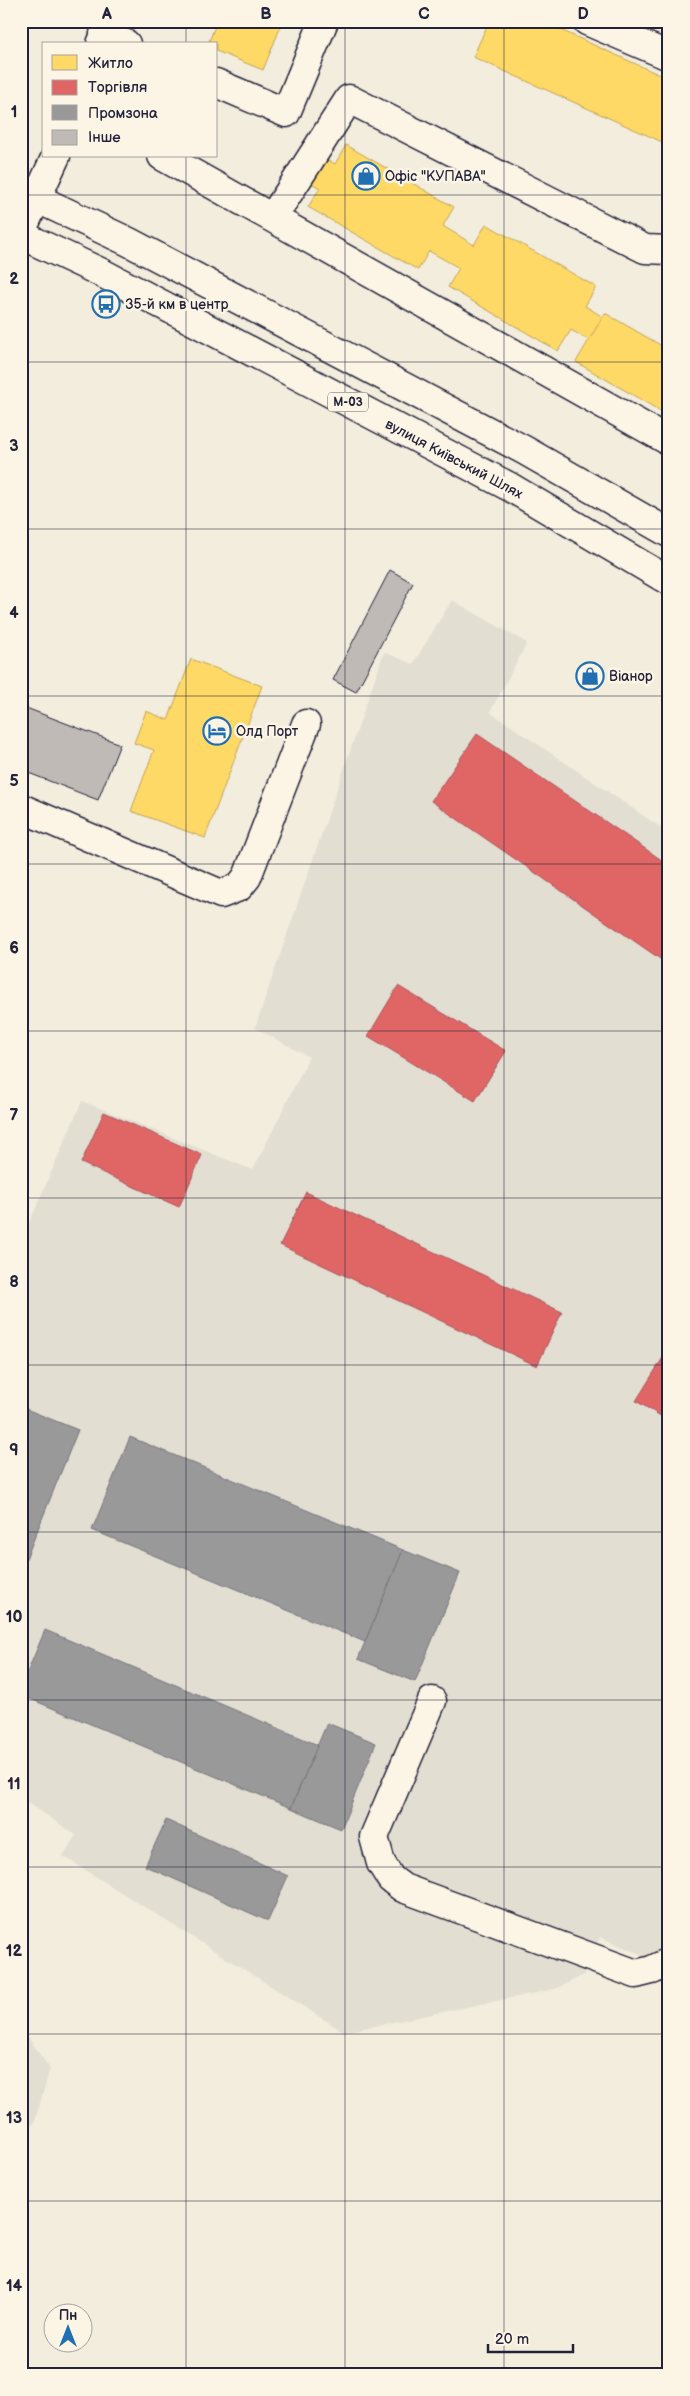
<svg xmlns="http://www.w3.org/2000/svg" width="690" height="2396" font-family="'Balsamiq Sans',sans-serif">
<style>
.built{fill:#e3ded2}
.homes{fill:#ffd966;stroke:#bda259}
.shops{fill:#e06666;stroke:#a75259}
.industry{fill:#999;stroke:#75757d}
.building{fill:#bfbab6;stroke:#22223b}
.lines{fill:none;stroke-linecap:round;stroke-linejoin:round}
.minor-casing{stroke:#22223b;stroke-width:31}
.highway-casing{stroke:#22223b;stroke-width:31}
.minor{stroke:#fcf5e5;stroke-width:28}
.highway{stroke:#fcf5e5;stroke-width:28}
.grid{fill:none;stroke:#22223b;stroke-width:1;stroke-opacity:0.55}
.labels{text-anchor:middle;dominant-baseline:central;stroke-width:5;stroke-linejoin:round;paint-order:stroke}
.shield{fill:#fcf5e5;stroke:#63616e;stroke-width:1}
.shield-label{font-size:12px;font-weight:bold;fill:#22223b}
.poi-label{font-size:14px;fill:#22223b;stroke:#fcf5e5;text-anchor:start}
.street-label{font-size:14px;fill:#22223b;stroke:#fcf5e5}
.neatline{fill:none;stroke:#22223b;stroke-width:2}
.grid-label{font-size:16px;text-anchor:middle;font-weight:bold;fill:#22223b}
</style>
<rect width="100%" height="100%" fill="#f3edde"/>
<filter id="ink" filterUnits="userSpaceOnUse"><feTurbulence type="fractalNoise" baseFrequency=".02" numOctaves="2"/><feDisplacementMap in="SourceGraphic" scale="10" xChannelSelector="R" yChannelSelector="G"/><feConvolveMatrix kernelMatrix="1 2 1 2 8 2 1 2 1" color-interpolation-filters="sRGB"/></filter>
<g filter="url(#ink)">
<g class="built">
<path d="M452,600L527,643L490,712L669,833V1971L647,1957L600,1937L584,1975L555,1989L344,2032L63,1856L76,1835L21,1798V1242L82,1101L253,1170L309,1057L255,1028L384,652L413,664Z"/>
<path d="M21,2027L50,2069L34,2124L21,2130Z"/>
</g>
<g class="homes">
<path d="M217,21H283L263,70L216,51V44H208Z"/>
<path d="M489,21H541L669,79V145L473,57Z"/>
<path d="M346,145L454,207L443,226L474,245L486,224L596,287L585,306L603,317L590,341L571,330L558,351L448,287L459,268L429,251L418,270L308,207L320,188L306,180L320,155L335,164Z"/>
<path d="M605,313L669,350V416L576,362Z"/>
<path d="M191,659L262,686L205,838L131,811L154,750L134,743L146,711L168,720Z"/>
</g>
<g class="shops">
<path d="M477,734L669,865V965L431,801Z"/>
<path d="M398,986L506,1051L475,1101L368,1036Z"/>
<path d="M104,1112L202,1155L179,1207L81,1163Z"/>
<path d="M306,1192L562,1312L537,1366L280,1245Z"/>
<path d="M669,1348V1421L636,1401Z"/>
</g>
<g class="industry">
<path d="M21,1407L78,1430L21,1571Z"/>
<path d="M130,1437L403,1550L365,1642L92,1530Z"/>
<path d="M403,1550L460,1573L415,1682L358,1659Z"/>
<path d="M45,1630L318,1745L291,1808L21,1695V1687Z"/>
<path d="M327,1723L376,1743L341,1829L291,1808Z"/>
<path d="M166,1820L288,1876L268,1921L145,1866Z"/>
</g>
<g class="building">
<path d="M390,570L413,583L356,692L333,680Z"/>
<path d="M21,706L120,744L98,800L21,770Z"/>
</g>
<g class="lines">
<g class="minor-casing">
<g id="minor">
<path d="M587,21L669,56"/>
<path d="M104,34L126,44"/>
<path d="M101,44L111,21"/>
<path d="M216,83L286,113L324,21"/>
<path d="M162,156L669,441"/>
<path d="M273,217L349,99L645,249L669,250"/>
<path d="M21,232L56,156"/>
<path d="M21,808L221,894L239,887L247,877L306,724"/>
<path d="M432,1701L374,1837L381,1863L391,1879L403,1888L636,1974L652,1970L669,1962"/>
</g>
</g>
<g class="highway-casing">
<g id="highway">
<path d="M21,191L129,242L524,450L669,533"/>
<path d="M21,235L100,272L510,487L669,581"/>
</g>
</g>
<use href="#minor" class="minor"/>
<use href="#highway" class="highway"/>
</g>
</g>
<path class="grid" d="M186,21V44M345,21V2375M504,21V2375M186,156V2375M21,195H669M21,362H669M21,529H669M21,696H669M21,864H669M21,1031H669M21,1198H669M21,1365H669M21,1532H669M21,1700H669M21,1867H669M21,2034H669M21,2201H669"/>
<defs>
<g id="shop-ring" transform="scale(1.4375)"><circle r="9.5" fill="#fcf5e5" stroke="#1f6fb2" stroke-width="1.5"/><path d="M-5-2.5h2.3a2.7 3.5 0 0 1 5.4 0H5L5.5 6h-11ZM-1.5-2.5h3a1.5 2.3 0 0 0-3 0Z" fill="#1f6fb2"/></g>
<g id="bus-ring" transform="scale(1.4375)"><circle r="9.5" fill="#fcf5e5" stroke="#1f6fb2" stroke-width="1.5"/><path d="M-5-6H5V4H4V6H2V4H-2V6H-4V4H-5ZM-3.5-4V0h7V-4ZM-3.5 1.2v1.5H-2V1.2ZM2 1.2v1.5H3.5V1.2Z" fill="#1f6fb2"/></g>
<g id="hotel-ring" transform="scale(1.4375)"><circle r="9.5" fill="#fcf5e5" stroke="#1f6fb2" stroke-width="1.5"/><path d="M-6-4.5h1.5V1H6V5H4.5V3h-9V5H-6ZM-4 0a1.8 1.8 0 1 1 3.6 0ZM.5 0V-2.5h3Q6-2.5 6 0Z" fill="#1f6fb2"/></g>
</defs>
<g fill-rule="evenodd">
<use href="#shop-ring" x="366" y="176"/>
<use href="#bus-ring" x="106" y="304"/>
<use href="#shop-ring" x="590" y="676"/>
<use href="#hotel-ring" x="217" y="731"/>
</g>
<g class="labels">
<rect class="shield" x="328" y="392.5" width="40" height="19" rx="4"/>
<g class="shield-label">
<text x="348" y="402">М-03</text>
</g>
<g class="poi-label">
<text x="385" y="176">Офіс "КУПАВА"</text>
<text x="125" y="304">35-й км в центр</text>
<text x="609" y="676">Віанор</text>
<text x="236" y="731">Олд Порт</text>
</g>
<g class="street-label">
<text transform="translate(454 459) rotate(28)">вулиця Київський Шлях</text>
</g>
</g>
<rect width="690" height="2396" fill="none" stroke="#fcf5e5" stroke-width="55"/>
<rect x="42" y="42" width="175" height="115" fill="#fcf5e5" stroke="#a5a1a1"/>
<rect x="52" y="55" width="25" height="15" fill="#ffd966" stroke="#a5a1a1"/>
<text x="88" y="68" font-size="15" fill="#22223b">Житло</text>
<rect x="52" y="80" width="25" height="15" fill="#e06666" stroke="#a5a1a1"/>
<text x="88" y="92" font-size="15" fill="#22223b">Торгівля</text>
<rect x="52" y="105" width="25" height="15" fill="#999999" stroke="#a5a1a1"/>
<text x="88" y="118" font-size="15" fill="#22223b">Промзона</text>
<rect x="52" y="130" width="25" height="15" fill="#bfbab6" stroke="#a5a1a1"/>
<text x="88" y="142" font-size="15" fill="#22223b">Інше</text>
<g transform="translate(68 2328)"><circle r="24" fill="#fcf5e5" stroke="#a5a1a1"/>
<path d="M0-4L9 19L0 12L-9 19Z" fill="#1f6fb2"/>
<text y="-8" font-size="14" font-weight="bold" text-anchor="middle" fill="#22223b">Пн</text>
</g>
<path d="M488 2344v8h85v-8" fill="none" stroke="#22223b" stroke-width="2.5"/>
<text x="495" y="2344" font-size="15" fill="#22223b" stroke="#fcf5e5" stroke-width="4" paint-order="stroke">20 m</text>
<rect x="28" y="28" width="634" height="2340" class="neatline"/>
<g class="grid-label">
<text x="107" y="19">A</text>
<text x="266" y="19">B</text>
<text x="424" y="19">C</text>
<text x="583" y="19">D</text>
<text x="14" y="117">1</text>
<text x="14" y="284">2</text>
<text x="14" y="451">3</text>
<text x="14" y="618">4</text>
<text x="14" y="786">5</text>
<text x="14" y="953">6</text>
<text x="14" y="1120">7</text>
<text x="14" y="1287">8</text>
<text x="14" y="1455">9</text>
<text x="14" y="1622">10</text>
<text x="14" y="1789">11</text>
<text x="14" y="1956">12</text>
<text x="14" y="2123">13</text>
<text x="14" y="2291">14</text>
</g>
</svg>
